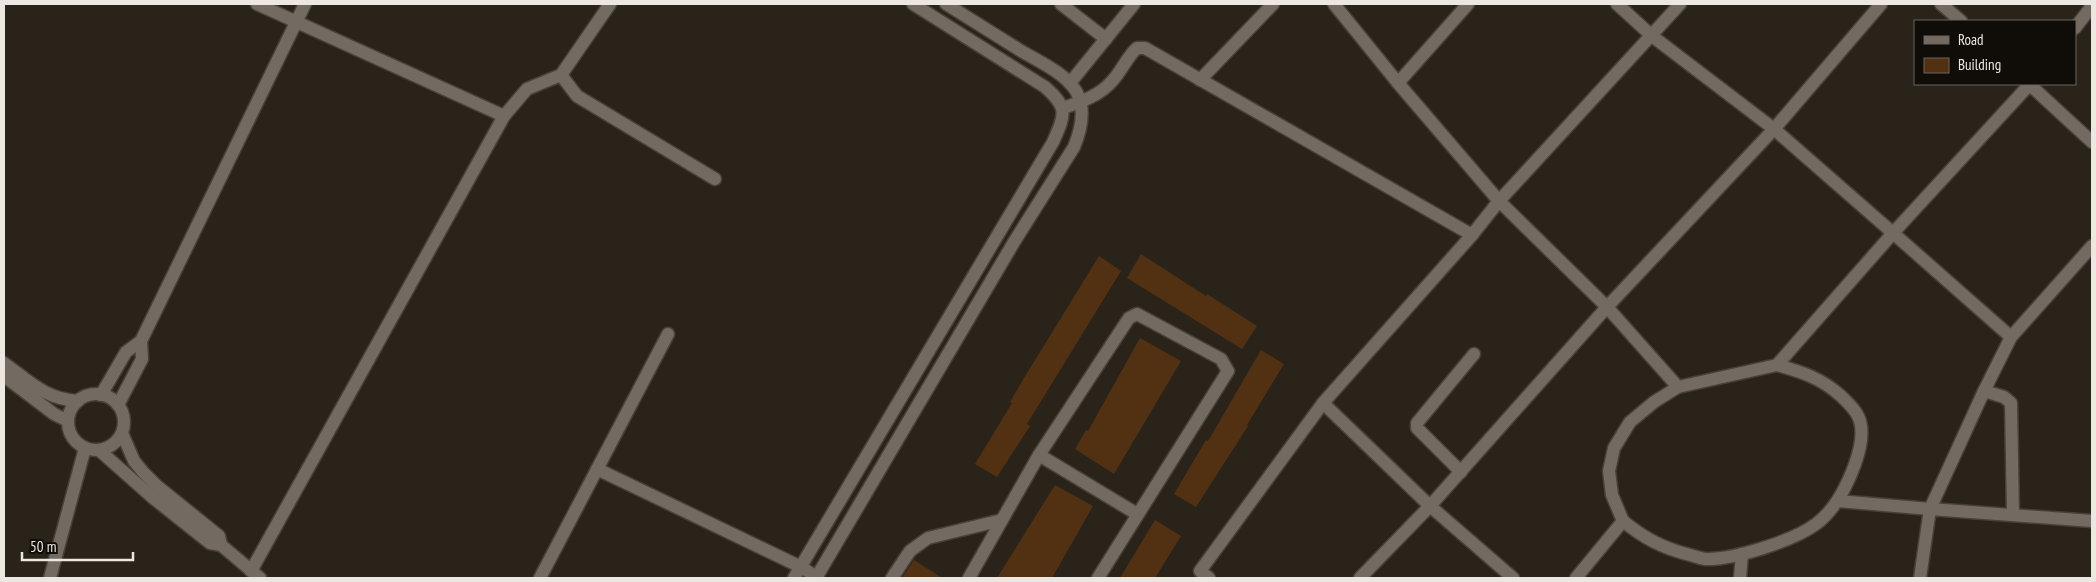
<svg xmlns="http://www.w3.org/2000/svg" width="2096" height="582" font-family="'PT Sans Narrow',sans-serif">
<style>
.building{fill:#523113}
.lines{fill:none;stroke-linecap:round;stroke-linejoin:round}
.minor-casing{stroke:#46413a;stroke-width:15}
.tertiary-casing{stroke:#46413a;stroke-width:15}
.secondary-casing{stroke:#46413a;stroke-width:15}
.minor{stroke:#736b61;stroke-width:12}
.tertiary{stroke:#736b61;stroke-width:12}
.secondary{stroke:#736b61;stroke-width:12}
</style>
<rect width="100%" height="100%" fill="#2a231a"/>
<g class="building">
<path d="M1141,254L1206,296L1207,294L1257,326L1242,349L1127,278Z"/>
<path d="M1099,256L1121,271L1027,424L1030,426L997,477L975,464L1012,403L1010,402L1024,378Z"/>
<path d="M1140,338L1181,361L1114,474L1075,449L1086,430L1088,431Z"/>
<path d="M1261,350L1284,364L1247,425L1248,426L1196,507L1174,494L1206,440L1208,441Z"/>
<path d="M1055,485L1093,506L1052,578H997Z"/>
<path d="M1155,520L1181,536L1155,578H1120Z"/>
<path d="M914,560L942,578H902Z"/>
</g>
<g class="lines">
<g class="minor-casing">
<g id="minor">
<path d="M257,4L504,116"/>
<path d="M1061,4L1106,39"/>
<path d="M1334,4L1398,83L1499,201L1607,307L1678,387"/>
<path d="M1881,4L1774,129L1893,233L2030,84"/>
<path d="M1941,4L1961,21"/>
<path d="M2075,28L2092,6"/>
<path d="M561,75L577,96L715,179"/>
<path d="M1200,80L1273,4"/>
<path d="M1070,83L1134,4"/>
<path d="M1398,83L1468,4"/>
<path d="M2029,84L2092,142"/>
<path d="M1063,108C1081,102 1101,95 1113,80C1121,71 1126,60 1134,51L1137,48H1145L1472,235"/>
<path d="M2011,337L2092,246"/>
<path d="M1984,391L2004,397L2011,403L2013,515"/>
<path d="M1323,403L1430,506L1360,578"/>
<path d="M1039,455L1137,514"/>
<path d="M597,469L801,567L817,577"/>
<path d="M1461,472L1417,428V423L1474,354"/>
<path d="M1623,521C1645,539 1663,548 1690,555C1694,556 1700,558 1705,559C1733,560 1793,541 1816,524C1835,510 1847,486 1855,464C1860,450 1865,430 1858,416C1854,408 1847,402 1841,396C1821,378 1802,372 1777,365"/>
<path d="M251,571L504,116L527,89L561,75L610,4"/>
<path d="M540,578L668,334"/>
<path d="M892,578L910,551L928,538L1002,520"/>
<path d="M969,578L1039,455L1129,318L1137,314L1221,359L1228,371L1098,578"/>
<path d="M1209,578L1200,571L1323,403L1472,235L1499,201L1680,4"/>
<path d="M1513,578L1430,506L1607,307L1774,129L1652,36L1617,4"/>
<path d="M1576,578L1623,521L1612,495L1609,471L1614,448L1630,422L1654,402L1678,387L1777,365L1893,233L2011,337L1984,391L1930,509L1838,501"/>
<path d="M1740,578L1742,554"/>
<path d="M1920,578L1930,509L2092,521"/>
</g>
</g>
<g class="tertiary-casing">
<g id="tertiary">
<path d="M794,578L1053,142C1065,115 1069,108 1045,87L913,4"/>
<path d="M816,578L1014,242L1074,147C1081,130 1086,108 1076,91C1063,71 1037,61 1018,49C994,34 970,19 946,4"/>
</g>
</g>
<g class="secondary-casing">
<g id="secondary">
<path d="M4,363C29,381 45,399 78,401"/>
<path d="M4,376L54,414L68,421"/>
<circle cx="96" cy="422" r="28"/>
<path d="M101,395L126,352L141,341"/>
<path d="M118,405L142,359L141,341L305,4"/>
<path d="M122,433L134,461L143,472L157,486L219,536L221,545"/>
<path d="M99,450L152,497L210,543L221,545L260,578"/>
<path d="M50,578L85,448"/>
</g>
</g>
<use href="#minor" class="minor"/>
<use href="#tertiary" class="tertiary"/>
<use href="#secondary" class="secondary"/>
</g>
<rect width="2096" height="582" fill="none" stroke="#ece7e1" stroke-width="10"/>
<rect x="1914" y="20" width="162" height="65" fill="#100d09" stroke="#68645f"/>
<rect x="1924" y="36" width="25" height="8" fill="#736b61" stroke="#68645f"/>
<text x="1958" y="45" font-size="15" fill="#ece7e1">Road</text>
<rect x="1924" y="58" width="25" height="15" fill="#523113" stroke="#68645f"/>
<text x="1958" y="70" font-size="15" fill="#ece7e1">Building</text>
<path d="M22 552v8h111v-8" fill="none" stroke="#ece7e1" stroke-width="2.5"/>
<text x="30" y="552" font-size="15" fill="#ece7e1" stroke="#100d09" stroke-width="4" paint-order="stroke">50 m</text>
</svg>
